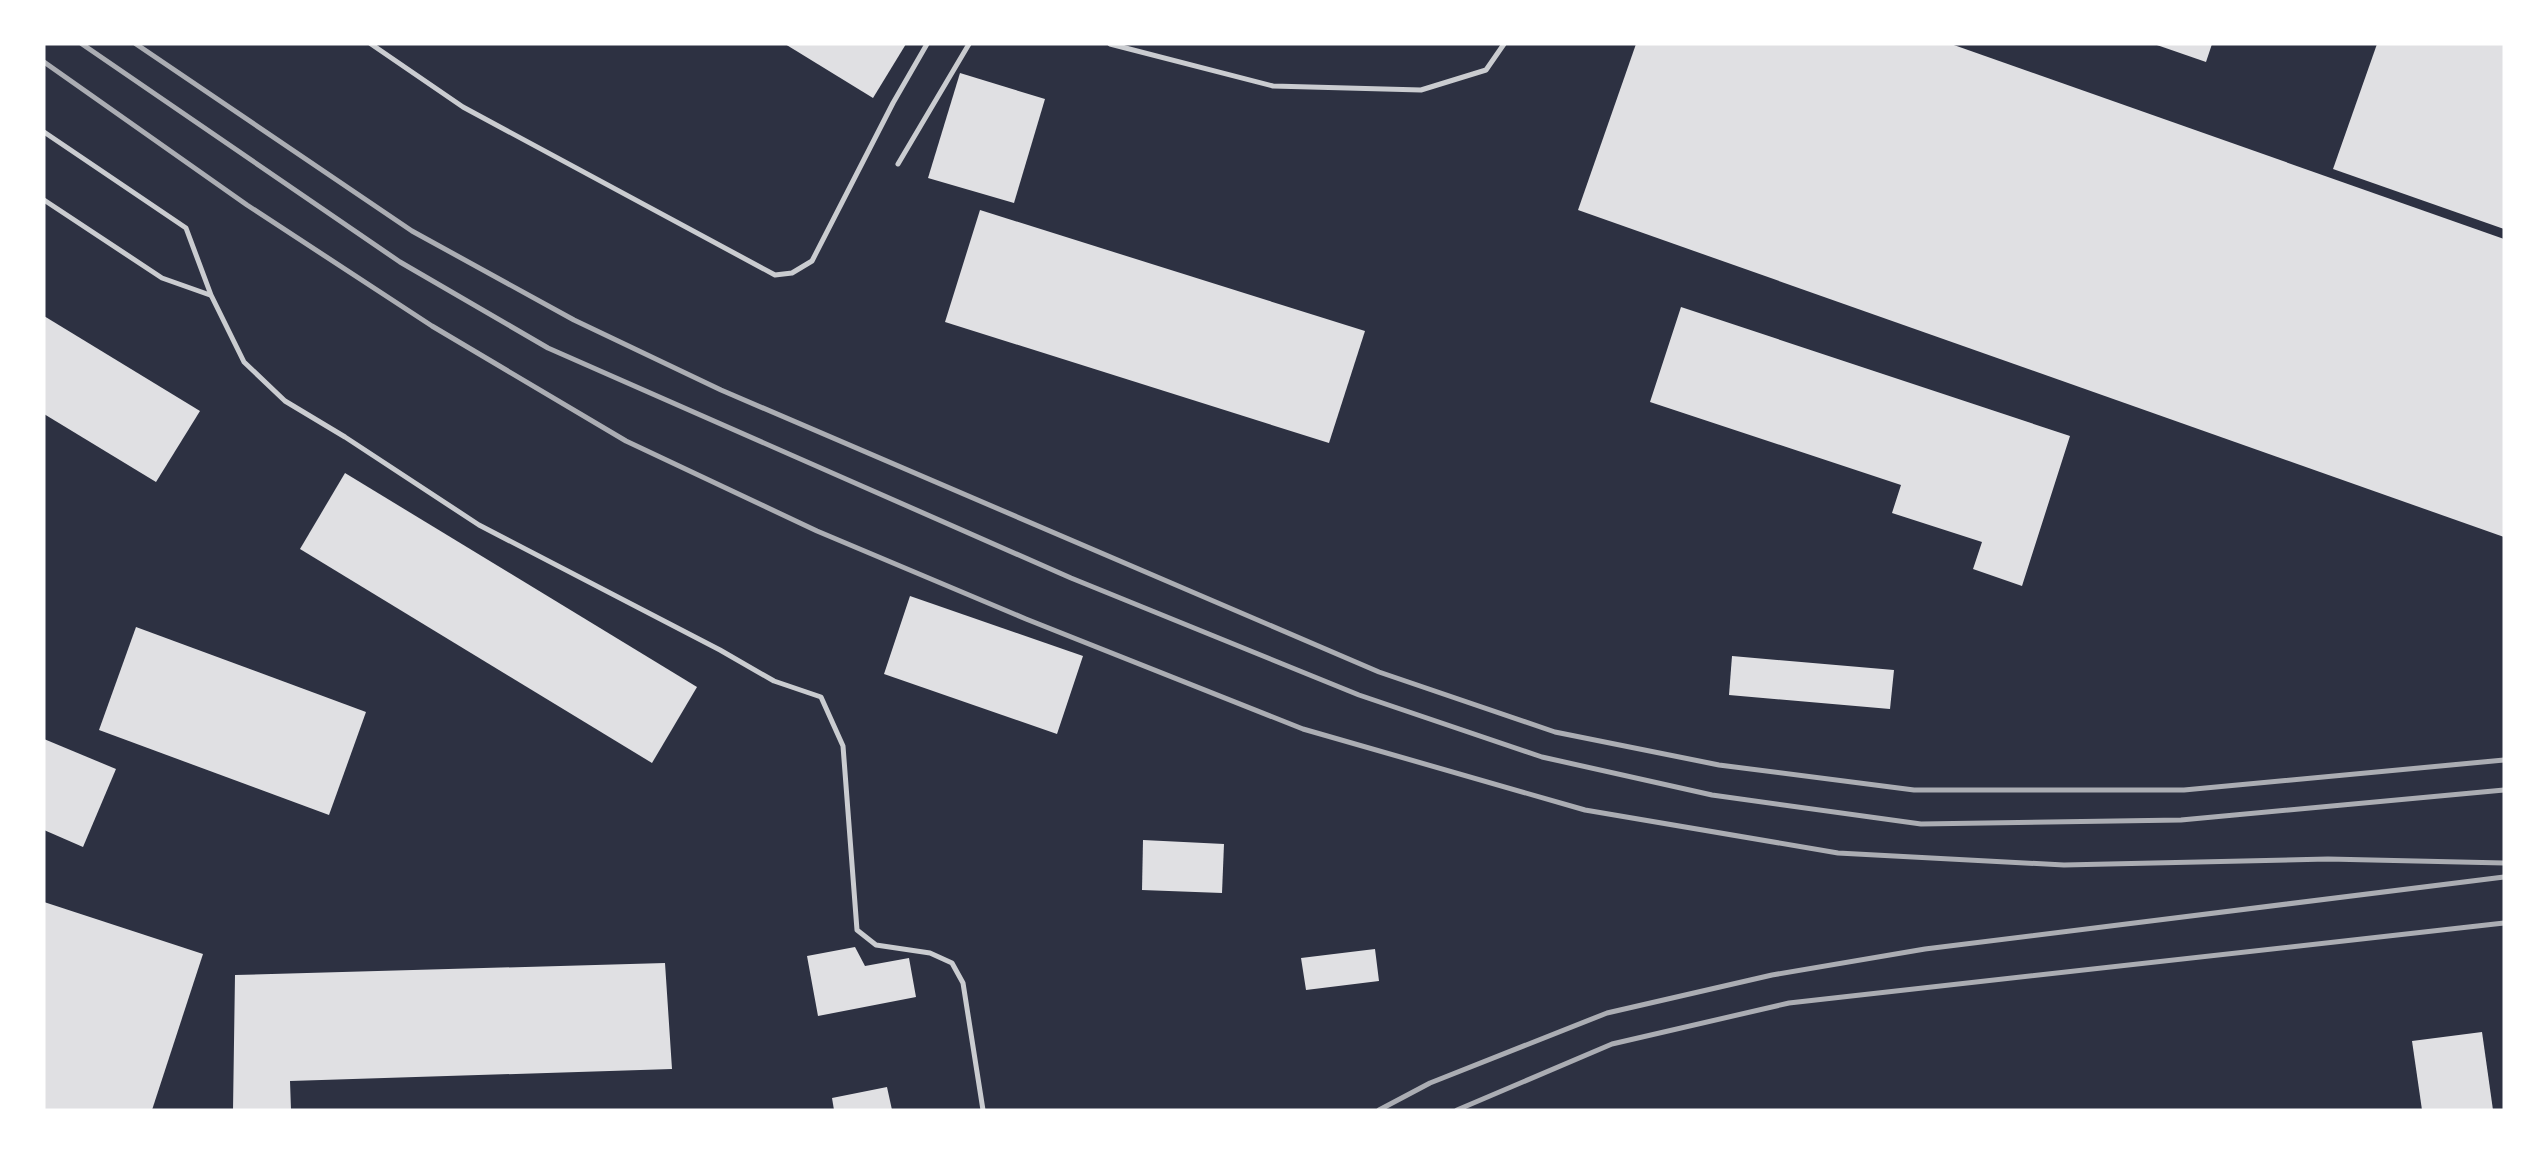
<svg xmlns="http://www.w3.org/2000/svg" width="2548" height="1154" font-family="'DM Sans',sans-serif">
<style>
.building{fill:#e0e0e3}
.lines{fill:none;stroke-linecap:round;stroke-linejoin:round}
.service{stroke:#caccd0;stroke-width:5}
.rail{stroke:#abadb3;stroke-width:5}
</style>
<rect width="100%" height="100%" fill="#2d3142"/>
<g class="building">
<path d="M785,44H906L873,98Z"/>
<path d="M1636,44H1951L2504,239V537L1578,210Z"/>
<path d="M2154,44H2212L2206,62Z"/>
<path d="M2377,44H2504V229L2333,169Z"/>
<path d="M960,73L1045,99L1014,203L928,178Z"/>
<path d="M980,210L1365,331L1329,443L945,322Z"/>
<path d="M1681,307L2070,436L2022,586L1973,569L1982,542L1892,513L1901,485L1650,402Z"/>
<path d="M44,316L200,411L156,482L44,414Z"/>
<path d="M345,473L697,687L652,763L300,549Z"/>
<path d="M910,596L1083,656L1057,734L884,674Z"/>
<path d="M136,627L366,712L329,815L99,730Z"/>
<path d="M1732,656L1894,670L1890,709L1729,695Z"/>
<path d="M44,739L116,769L83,847L44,830Z"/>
<path d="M1143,840L1224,844L1222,893L1142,890Z"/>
<path d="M44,902L203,954L152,1110H44Z"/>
<path d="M855,947L865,966L909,958L916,997L818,1016L807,956Z"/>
<path d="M1375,949L1379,981L1306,990L1301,958Z"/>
<path d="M665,963L672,1069L290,1081L291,1110H233L235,975Z"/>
<path d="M2482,1032L2493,1110H2422L2412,1041Z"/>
<path d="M887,1087L892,1110H834L832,1098Z"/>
</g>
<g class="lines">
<g class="service">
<path d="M371,44L463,107L775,275L792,273L812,261L893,103L927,44"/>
<path d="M1110,44L1273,86L1421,90L1486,70L1504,44"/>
<path d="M44,132L186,228L211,295L244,362L285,401L345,437L479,525L720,650L774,681L821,697L843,746L857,930L876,945L930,953L952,963L963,983L983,1110"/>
<path d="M898,164L969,44"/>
<path d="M44,200L162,278L210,295"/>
</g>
<g class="rail">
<path d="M82,44L400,262L548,348L1071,578L1359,695L1542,757L1712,795L1921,824L2181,820L2504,790"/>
<path d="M136,44L412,231L574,320L721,390L1379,672L1555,732L1719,765L1914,790H2184L2504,760"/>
<path d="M44,62L247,205L432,326L626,441L817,531L1026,619L1303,729L1585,810L1838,853L2064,865L2328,859L2504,863"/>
<path d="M1379,1110L1430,1083L1607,1013L1772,975L1925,949L2504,877"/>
<path d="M1457,1110L1612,1044L1789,1003L2504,923"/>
</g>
</g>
<rect width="2548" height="1154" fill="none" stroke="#ffffff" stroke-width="91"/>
</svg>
